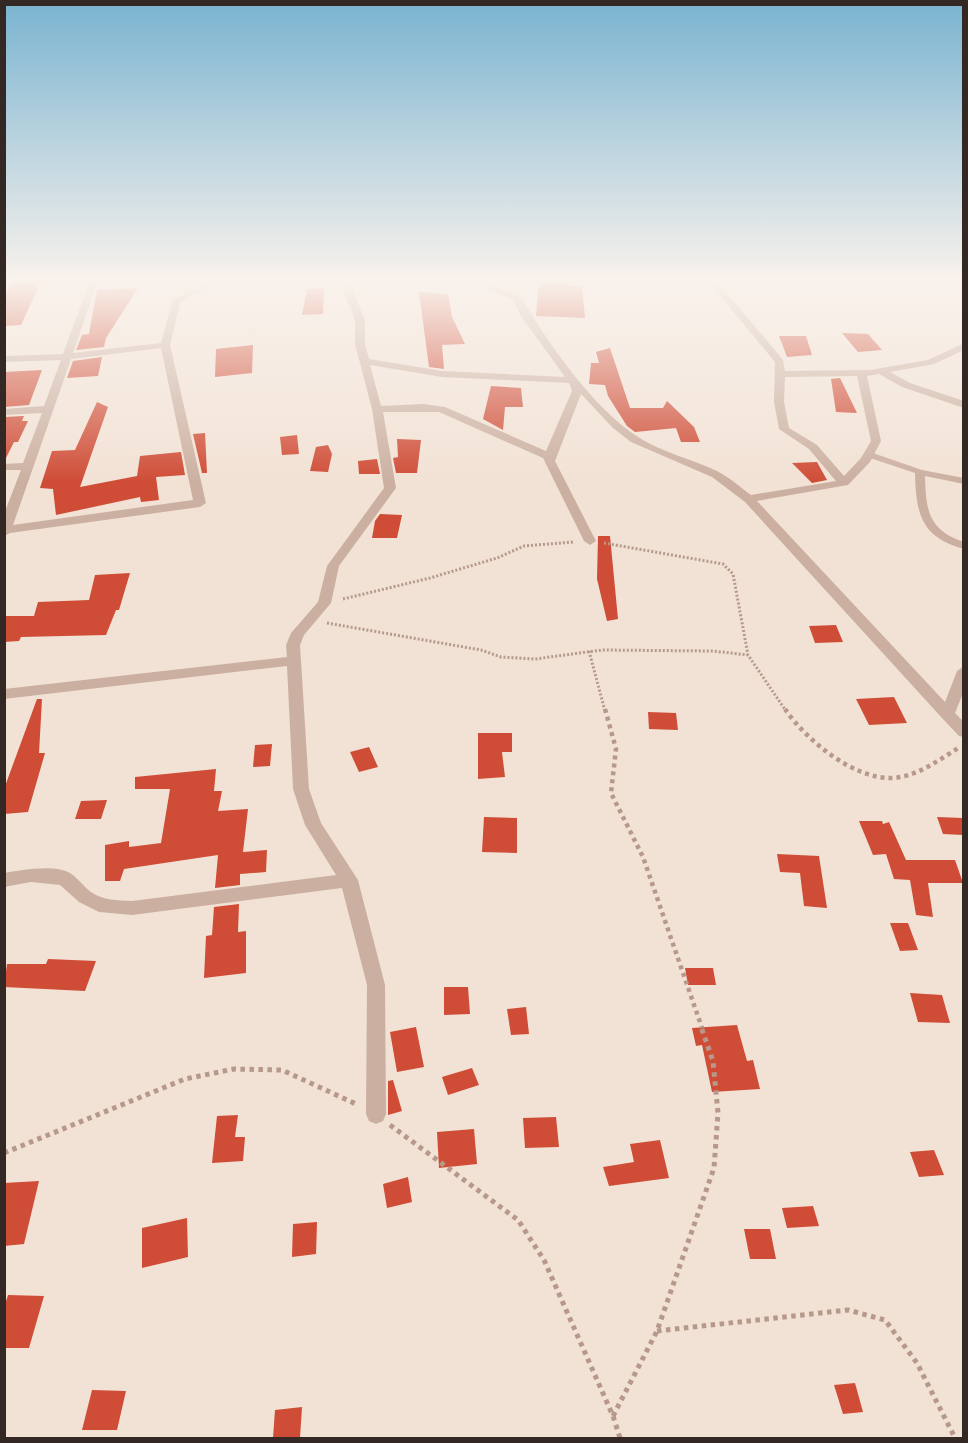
<svg xmlns="http://www.w3.org/2000/svg" width="968" height="1443" font-family="'Roboto Condensed',sans-serif">
<style>
.building{fill:#cf4c36}
.lines{fill:none;stroke-linecap:round;stroke-linejoin:round}
.path-far2{stroke:#b6998b;stroke-width:3;stroke-dasharray:2 2;stroke-linecap:butt}
.path-far1{stroke:#b6998b;stroke-width:4.5;stroke-dasharray:4 4;stroke-linecap:butt}
.path{stroke:#b6998b;stroke-width:5;stroke-dasharray:4.5 4.5;stroke-linecap:butt}
.service{fill:#cbb0a1;fill-rule:evenodd}
.minor{fill:#cbb0a1;fill-rule:evenodd}
</style>
<rect width="100%" height="100%" fill="#f2e2d5"/>
<g class="building">
<path d="M12,281H41L21,325L4,326V295Z"/>
<path d="M552,281H569V286H582L585,318L536,316L539,282Z"/>
<path d="M138,288L106,338L104,347L76,350L82,335L89,334L97,290Z"/>
<path d="M324,288L323,314L302,315L307,289Z"/>
<path d="M419,292L448,294L452,317L465,344L442,345L444,369L429,367Z"/>
<path d="M842,333L868,334L882,350L858,352Z"/>
<path d="M779,336H806L812,355L787,357Z"/>
<path d="M253,345L252,373L215,377L216,349Z"/>
<path d="M610,348L630,408H663L667,401L694,427L700,442H681L676,428L635,432L627,426L608,396L605,385L589,384L591,363H599L596,352Z"/>
<path d="M102,357L98,376L67,378L73,361Z"/>
<path d="M42,370L29,405L4,407V372Z"/>
<path d="M840,378L857,413L836,412L831,379Z"/>
<path d="M491,386L521,388L523,407H505L503,430L483,419Z"/>
<path d="M97,402L108,407L80,487L137,476L140,456L181,452L185,475L156,477L159,500L141,502L140,497L56,515L53,489L40,488L52,451L75,450Z"/>
<path d="M24,416L22,421H28L18,442H14L4,462V417Z"/>
<path d="M205,433L207,473H202L193,434Z"/>
<path d="M297,435L299,454L282,455L280,437Z"/>
<path d="M397,439L421,440L417,473H396L393,458L398,457Z"/>
<path d="M328,445L332,454L328,472L310,471L316,447Z"/>
<path d="M377,459L380,474H359L358,461Z"/>
<path d="M817,462L827,480L812,483L792,463Z"/>
<path d="M380,514L402,515L397,538H372L375,521Z"/>
<path d="M598,536H610L618,619L607,621L597,579Z"/>
<path d="M130,573L119,610H116L106,635L21,637L19,641L4,642V616H34L38,602L89,600L95,575Z"/>
<path d="M836,625L843,642L815,643L809,626Z"/>
<path d="M894,697L907,723L869,725L856,699Z"/>
<path d="M37,699H42L39,753H45L28,812L4,814V789Z"/>
<path d="M648,712L676,713L678,730L649,729Z"/>
<path d="M478,733H512V752H502L505,777L478,779Z"/>
<path d="M272,744L270,766L253,767L255,745Z"/>
<path d="M369,747L378,767L359,772L350,752Z"/>
<path d="M216,769L214,791H222L218,811L248,809L243,852L267,850L266,872L240,874V885L215,888L218,855L124,869L120,881H105V845L129,841V847L161,843L170,789H135V777Z"/>
<path d="M107,800L101,819H75L81,801Z"/>
<path d="M484,817L517,818V853L482,852Z"/>
<path d="M937,817L963,818V835L943,834Z"/>
<path d="M859,821H882L883,824L889,822L906,860H955L963,883H928L933,917L916,915L910,880L894,879L886,854L873,855Z"/>
<path d="M777,854L819,856L827,908L804,906L800,873L780,872Z"/>
<path d="M239,904L238,932L246,931V973L204,978L206,936L212,935L214,907Z"/>
<path d="M890,923H908L918,950L900,951Z"/>
<path d="M48,959L96,961L85,991L4,987L7,964H46Z"/>
<path d="M685,968H713L716,985H688Z"/>
<path d="M444,987H468L470,1014L444,1015Z"/>
<path d="M910,993L942,995L950,1023L918,1022Z"/>
<path d="M526,1007L529,1034L511,1035L507,1009Z"/>
<path d="M737,1025L747,1061L753,1060L760,1089L712,1092L702,1045L696,1046L692,1028Z"/>
<path d="M416,1027L424,1067L397,1072L390,1032Z"/>
<path d="M472,1068L479,1085L448,1095L442,1077Z"/>
<path d="M393,1080L402,1111L388,1115V1081Z"/>
<path d="M238,1115L235,1137H245L243,1161L212,1163L217,1116Z"/>
<path d="M556,1117L559,1147L525,1148L523,1118Z"/>
<path d="M474,1129L477,1164L439,1168L437,1132Z"/>
<path d="M660,1140L669,1178L609,1186L603,1167L634,1162L630,1144Z"/>
<path d="M934,1150L944,1175L919,1177L910,1152Z"/>
<path d="M408,1177L412,1202L387,1208L383,1184Z"/>
<path d="M39,1181L24,1244L4,1246V1183Z"/>
<path d="M813,1206L819,1226L787,1228L782,1208Z"/>
<path d="M187,1218L188,1257L142,1268V1228Z"/>
<path d="M317,1222L316,1254L292,1257L293,1224Z"/>
<path d="M744,1229H770L776,1259H750Z"/>
<path d="M8,1295L44,1296L29,1348H4V1308Z"/>
<path d="M855,1383L863,1412L843,1414L834,1385Z"/>
<path d="M92,1390L126,1391L117,1430H82Z"/>
<path d="M302,1407L300,1438H273L275,1410Z"/>
</g>
<g class="lines">
<g class="path-far2">
<path d="M604,543L723,564L733,574L748,655L786,711"/>
<path d="M343,599L430,578L497,558L524,546L573,542"/>
<path d="M327,623L481,650L501,657L535,659L602,650L713,651L748,655"/>
<path d="M589,651L605,711"/>
</g>
<g class="path-far1">
<path d="M605,709L616,749L611,793L643,857L702,1028"/>
<path d="M785,709C806,740 853,779 892,778C917,777 940,759 960,747"/>
</g>
<g class="path">
<path d="M390,1125L518,1220L544,1260L613,1416L620,1438"/>
<path d="M4,1153L185,1079L234,1069L282,1070L356,1104"/>
<path d="M657,1331L848,1310L885,1320L917,1363L955,1438"/>
<path d="M613,1416L657,1331L714,1168L718,1113L713,1061L701,1027"/>
</g>
<path class="service" d="M870,452L922,470L964,478V484L925,476C926,510 928,530 964,542V549C921,537 916,514 915,473L867,457L866,455Z"/>
<g class="minor">
<path d="M4,281H10L4,287Z"/>
<path d="M90,281H98L73,353L161,343L173,300C191,289 207,281 228,281L196,293L180,303L170,345L206,503L200,507L10,533L4,536V514L21,470H4V464L23,463L42,413L4,415V409L44,406L61,360L4,362V356L63,354ZM161,348L193,500L13,525L71,359Z"/>
<path d="M253,281H360L350,284L365,320V344L369,359L442,371L565,377L521,316L514,301L471,281H483L521,297C547,342 594,409 638,437C661,452 692,459 717,471C729,477 740,487 751,495L836,481L809,449L779,429L774,402L775,362L708,281H717L783,360L785,371L870,370L928,360L964,343V350L934,364L890,372L910,383L964,401V408L902,387L879,374L867,376L881,441L870,462L848,485L757,501L945,702L957,671L964,666V691L955,713L964,722V737L959,736L942,718L745,502L712,477L631,442L613,428L581,394L555,461L596,541L590,545L584,541L543,458L439,412H383L396,488L339,566L331,603L304,635L300,645L309,789L321,823L358,880L385,985L386,1114L383,1121L376,1124L369,1121L366,1114L367,985L342,888L132,915L99,912L79,902L60,885L31,882L4,887V873C21,870 54,864 70,873C78,878 84,887 91,892C104,901 117,900 132,901L336,875L305,825L293,789L287,666L4,699V689L287,657L286,645L291,633L318,602L327,566L384,488L372,409L355,344V320L341,284L306,287ZM370,365L442,377L569,383L572,391L546,451L445,407L423,404L381,406ZM857,376L871,441L861,458L844,476L817,445L789,428L784,402L785,377Z"/>
</g>
</g>
<linearGradient id="sky" x2="0" y2="1"><stop stop-color="#79b3d0"/><stop offset="0.58" stop-color="#f9f2ec"/><stop offset="1" stop-color="#f9f2ec" stop-opacity="0"/></linearGradient>
<rect width="968" height="483" fill="url(#sky)"/>
<rect width="968" height="1443" fill="none" stroke="#342824" stroke-width="12"/>
</svg>
